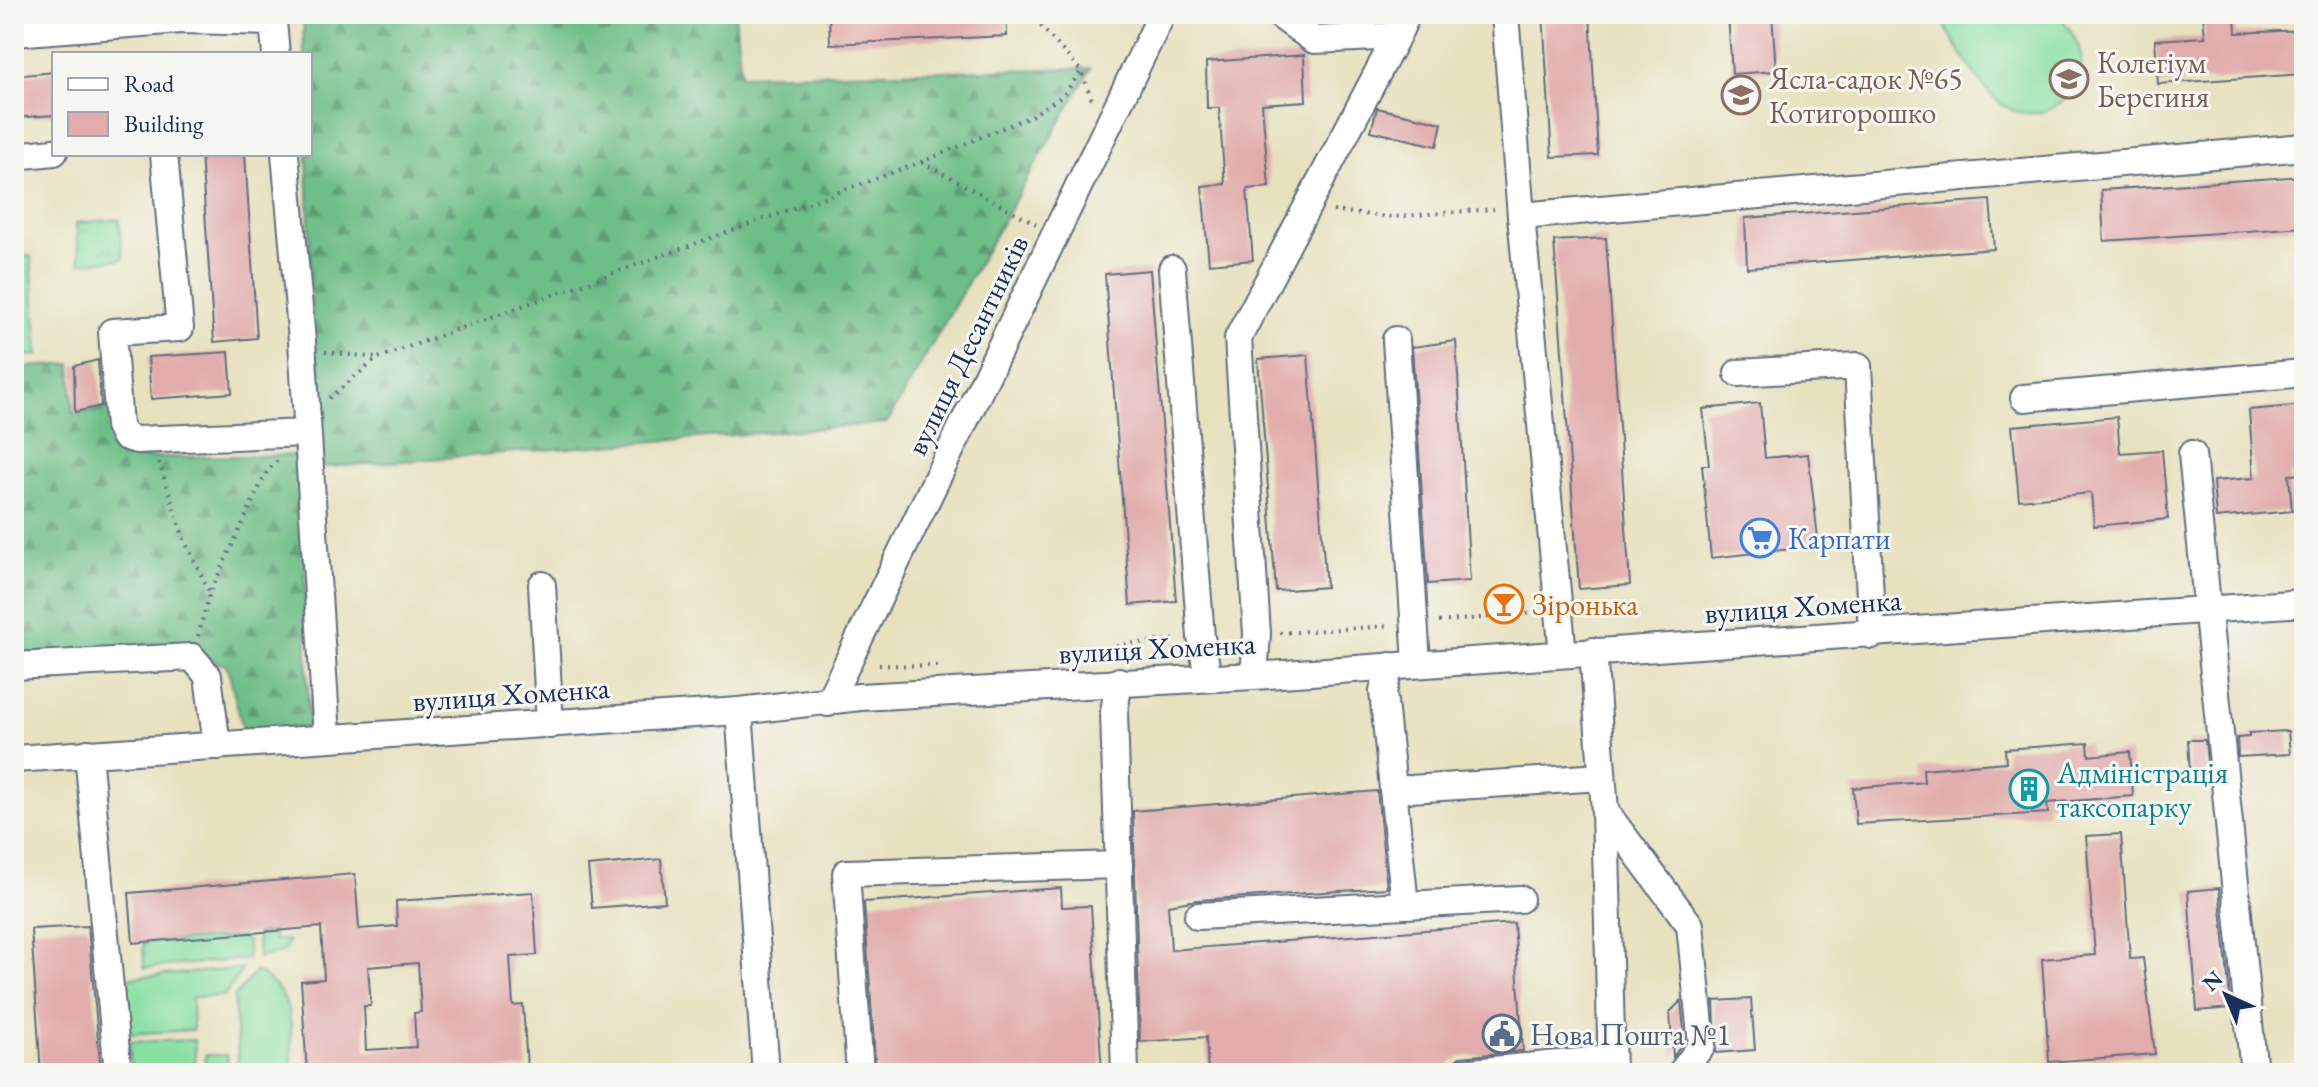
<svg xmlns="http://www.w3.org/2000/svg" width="2318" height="1087" font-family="'EB Garamond',serif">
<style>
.grass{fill:#89dfa1;stroke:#528780;stroke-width:2}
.forest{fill:url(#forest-firs);stroke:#447672;stroke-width:2}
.park{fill:url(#park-tufts);stroke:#528780;stroke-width:2}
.building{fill:#e1acab;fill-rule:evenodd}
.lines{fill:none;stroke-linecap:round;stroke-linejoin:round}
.minor-casing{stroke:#626d80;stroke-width:30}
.path{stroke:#626d80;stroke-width:4;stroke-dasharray:2 6;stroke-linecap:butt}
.minor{stroke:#fff;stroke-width:26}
.labels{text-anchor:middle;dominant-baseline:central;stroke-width:6;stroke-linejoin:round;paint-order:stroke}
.education-label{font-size:30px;fill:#785e54;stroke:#f6f6f2;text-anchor:start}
.street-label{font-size:30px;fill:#1b2f5e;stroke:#f6f6f2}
.shop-label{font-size:30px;fill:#366cbe;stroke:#f6f6f2;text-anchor:start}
.food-label{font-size:30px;fill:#c56008;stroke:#f6f6f2;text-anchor:start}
.culture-label{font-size:30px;fill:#0d838f;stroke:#f6f6f2;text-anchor:start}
.service-label{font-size:30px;fill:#4e5e75;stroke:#f6f6f2;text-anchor:start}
</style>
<defs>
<pattern id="forest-firs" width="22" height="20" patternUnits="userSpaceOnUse" patternTransform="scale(2)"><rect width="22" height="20" fill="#6ebe87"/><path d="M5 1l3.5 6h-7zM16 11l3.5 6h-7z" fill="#5a9b72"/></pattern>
<pattern id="park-tufts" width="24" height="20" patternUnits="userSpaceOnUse" patternTransform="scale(2)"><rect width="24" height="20" fill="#89dfa1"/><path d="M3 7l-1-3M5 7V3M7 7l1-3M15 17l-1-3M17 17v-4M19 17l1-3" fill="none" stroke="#76c08d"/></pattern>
</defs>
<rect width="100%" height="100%" fill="#f6f6f2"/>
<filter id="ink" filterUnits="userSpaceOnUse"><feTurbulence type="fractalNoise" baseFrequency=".0125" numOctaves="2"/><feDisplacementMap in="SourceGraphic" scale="16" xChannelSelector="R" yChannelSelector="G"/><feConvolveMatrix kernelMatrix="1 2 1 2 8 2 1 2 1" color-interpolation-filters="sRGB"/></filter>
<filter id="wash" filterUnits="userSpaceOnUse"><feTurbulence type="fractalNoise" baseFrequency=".006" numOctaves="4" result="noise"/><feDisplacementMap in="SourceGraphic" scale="32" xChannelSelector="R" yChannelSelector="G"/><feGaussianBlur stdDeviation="1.8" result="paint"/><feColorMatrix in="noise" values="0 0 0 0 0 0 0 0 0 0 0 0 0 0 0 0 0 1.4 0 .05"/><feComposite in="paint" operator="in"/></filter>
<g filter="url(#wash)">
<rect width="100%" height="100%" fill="#e7e1be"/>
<g class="grass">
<path d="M1937,14H2059C2068,27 2079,41 2081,57C2086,97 2041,127 2006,107C1981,93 1954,39 1937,14Z"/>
<path d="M31,256L38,355L14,356V258Z"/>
<path d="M273,932L274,940H288L285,951L258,958L257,934Z"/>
<path d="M240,937L247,941V959L144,968L143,943Z"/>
<path d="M242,969L224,996L192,997L193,1030L128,1034L124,978Z"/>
<path d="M256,971C300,997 289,1028 292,1073H239L234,997Z"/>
<path d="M194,1040L196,1071L206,1070L205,1055H227L229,1073H131L129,1042Z"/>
</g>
<g class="forest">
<path d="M303,14H735L741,75L1091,68L887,423L316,468L307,154H310V54H304Z"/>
<path d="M71,364L73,414L111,406L120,458L302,455L309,728L243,729L227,666L171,642L14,659V368Z"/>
</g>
<path class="park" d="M119,219L123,259L80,263L76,223Z"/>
<g id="blocks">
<g class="building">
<path d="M829,14H1006L1007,36L830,44Z"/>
<path d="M1543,14H1590L1598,155L1552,157Z"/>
<path d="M1728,14H1772L1776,71L1732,74Z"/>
<path d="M2203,14H2235L2236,33L2304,30V74L2158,84L2155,40L2205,37Z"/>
<path d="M1304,55L1306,101L1262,104L1269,187L1247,189L1253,260L1209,264L1202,186L1225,184L1219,108H1207L1206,62Z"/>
<path d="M54,72V115L14,118V76Z"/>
<path d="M1377,108L1442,123L1437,146L1371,131Z"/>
<path d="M201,154H245L257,338L214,342Z"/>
<path d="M2304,176V227L2104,241L2101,190Z"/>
<path d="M1990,200L1994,249L1747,268L1745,218Z"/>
<path d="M1606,238L1630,585L1579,589L1554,241Z"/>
<path d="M1150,270L1176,601L1130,605L1105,274Z"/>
<path d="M1456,341L1470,581L1428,584L1412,347Z"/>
<path d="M229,352L232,393L151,399L148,357Z"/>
<path d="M1308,355L1326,587L1276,591L1258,359Z"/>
<path d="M98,360L101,406L75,412L74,366Z"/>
<path d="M1760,403L1765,458L1808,454L1819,546L1711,558L1702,465H1709L1703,409Z"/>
<path d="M2304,405V474L2289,475L2292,511L2216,518L2213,481L2254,478L2249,410Z"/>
<path d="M2117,417L2120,453L2162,450L2168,519L2094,526L2091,493L2019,500L2012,426Z"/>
<path d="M2288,731L2290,754L2238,757L2237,738L2249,737V733Z"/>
<path d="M2188,740H2205L2208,772L2190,773Z"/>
<path d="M2088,743L2089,756L2130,752L2133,796L2047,803L2048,813L1856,824L1853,788L1924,782L1923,769L2006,762L2005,749Z"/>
<path d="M1377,791L1387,888L1197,900L1168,905L1171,950L1514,923L1523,1051L1460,1057L1446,1067L1371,1073H1208L1206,1037L1140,1042L1133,811Z"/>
<path d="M2121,834L2130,959L2143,958L2155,1054L2049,1062L2042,959L2095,955L2086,836Z"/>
<path d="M661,859L665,902L592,908L588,866Z"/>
<path d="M355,874L359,929L397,926L396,901L533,892L537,955L510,957L513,1006L523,1005L527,1068L458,1073H307L301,981L324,979L321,927L133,943L129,893ZM418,963L421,1012L414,1013L416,1047L366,1050L364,1006H371L368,967Z"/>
<path d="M1061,888L1062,907L1091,906L1102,1073H876L864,902Z"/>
<path d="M2219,888L2231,1008L2197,1011L2188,891Z"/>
<path d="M88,926L101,1073H41L31,929Z"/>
<path d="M1751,999L1755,1050L1716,1053L1714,1001Z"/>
<path d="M1681,1001L1685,1040L1673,1057L1670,1012Z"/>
</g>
</g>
</g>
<g filter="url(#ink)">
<use href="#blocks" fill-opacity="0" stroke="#626d80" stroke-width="2"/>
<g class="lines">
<g class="minor-casing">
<g id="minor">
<path d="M1278,14L1314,40L1397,36L1407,14"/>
<path d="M1505,14L1521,216L1563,654"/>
<path d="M14,33L181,20L273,22L276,54"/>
<path d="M164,154L180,328L112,332L119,426L124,436L136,440L305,433"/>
<path d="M285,154L302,341L327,737"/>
<path d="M14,156L54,152"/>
<path d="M1521,216L2304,147"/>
<path d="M1172,269L1201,637L1208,677"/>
<path d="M1396,340L1417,663"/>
<path d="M1738,373L1858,366L1872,635"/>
<path d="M2024,398L2304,373"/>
<path d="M2192,454L2254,1073"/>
<path d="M542,585L550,725"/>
<path d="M1593,651L1605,811L1612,1073"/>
<path d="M14,666L192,657L208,676L217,746"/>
<path d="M1254,676L1257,634L1238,338L1397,36"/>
<path d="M1119,681L1114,712L1125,1073"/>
<path d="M828,703L1162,14"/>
<path d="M739,711L766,1073"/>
<path d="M88,753L118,1073"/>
<path d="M14,759L739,711L860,697L1254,676L2304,603"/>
<path d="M1393,790L1602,777"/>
<path d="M1605,811L1690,925L1702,1045L1681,1073"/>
<path d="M1405,905L1520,899"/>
<path d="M1198,916L1405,905L1383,692L1390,666"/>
<path d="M860,1073L846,873L1119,865"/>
<path d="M1461,1073L1611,1059"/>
</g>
</g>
<g class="path">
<path d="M489,14L536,19L580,14"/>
<path d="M1030,14L1081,71L1092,100"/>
<path d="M922,162L1036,224"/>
<path d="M1333,211L1391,217L1494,209"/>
<path d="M325,352L378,358"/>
<path d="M329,398L378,358L922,162L1031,116L1064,95L1081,71"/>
<path d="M159,462L184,539L210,593"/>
<path d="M1439,622L1534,613"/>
<path d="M1280,633L1391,626"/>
<path d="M198,636L210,593L267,471L279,459"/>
<path d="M1062,660L1126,644L1179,639"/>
<path d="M879,665L941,666"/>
</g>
<use href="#minor" class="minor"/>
</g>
</g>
<defs>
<g id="school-ring" transform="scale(2)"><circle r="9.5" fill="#f6f6f2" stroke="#8d6e63" stroke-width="1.5"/><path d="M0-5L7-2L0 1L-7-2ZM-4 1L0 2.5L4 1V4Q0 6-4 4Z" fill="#8d6e63"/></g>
<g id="supermarket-ring" transform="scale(2)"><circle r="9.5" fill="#f6f6f2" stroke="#3f7fe0" stroke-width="1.5"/><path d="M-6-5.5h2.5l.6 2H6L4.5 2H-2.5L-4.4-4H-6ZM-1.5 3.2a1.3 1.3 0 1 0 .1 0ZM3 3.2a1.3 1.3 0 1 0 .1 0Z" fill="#3f7fe0"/></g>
<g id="bar-ring" transform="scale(2)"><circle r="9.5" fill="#f6f6f2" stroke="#e8710a" stroke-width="1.5"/><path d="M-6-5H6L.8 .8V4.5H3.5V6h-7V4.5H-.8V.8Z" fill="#e8710a"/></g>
<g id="building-ring" transform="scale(2)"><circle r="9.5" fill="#f6f6f2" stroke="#0f9aa8" stroke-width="1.5"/><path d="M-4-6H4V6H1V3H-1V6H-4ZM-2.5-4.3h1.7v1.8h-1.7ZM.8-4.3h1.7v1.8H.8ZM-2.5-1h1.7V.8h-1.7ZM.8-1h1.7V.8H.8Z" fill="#0f9aa8"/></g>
<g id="civic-ring" transform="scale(2)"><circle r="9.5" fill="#f6f6f2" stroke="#5c6f8a" stroke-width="1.5"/><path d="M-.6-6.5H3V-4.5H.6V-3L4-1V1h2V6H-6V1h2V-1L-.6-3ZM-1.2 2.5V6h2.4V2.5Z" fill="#5c6f8a"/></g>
</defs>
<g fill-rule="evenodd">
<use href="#school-ring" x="2069" y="79"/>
<use href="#school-ring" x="1741" y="95"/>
<use href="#supermarket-ring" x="1760" y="538"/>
<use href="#bar-ring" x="1504" y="604"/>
<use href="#building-ring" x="2029" y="789"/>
<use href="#civic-ring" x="1502" y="1034"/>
</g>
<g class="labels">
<g class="education-label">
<text x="2097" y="62">Колегіум<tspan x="2097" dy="34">Берегиня</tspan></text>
<text x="1769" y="78">Ясла-садок №65<tspan x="1769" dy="34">Котигорошко</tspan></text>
</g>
<g class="street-label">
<text transform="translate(967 345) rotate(-64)">вулиця Десантників</text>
<text transform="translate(1803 606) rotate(-4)">вулиця Хоменка</text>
<text transform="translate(1157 648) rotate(-3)">вулиця Хоменка</text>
<text transform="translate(511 694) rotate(-4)">вулиця Хоменка</text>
</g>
<g class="shop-label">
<text x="1788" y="538">Карпати</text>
</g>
<g class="food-label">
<text x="1532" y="604">Зіронька</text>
</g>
<g class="culture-label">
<text x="2057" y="772">Адміністрація<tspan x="2057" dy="34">таксопарку</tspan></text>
</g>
<g class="service-label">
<text x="1530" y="1034">Нова Пошта №1</text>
</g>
</g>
<rect width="2318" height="1087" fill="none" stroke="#f6f6f2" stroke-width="48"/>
<rect x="52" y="52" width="260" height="104" fill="#f6f6f2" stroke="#9ea6b7" stroke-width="2"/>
<rect x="68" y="78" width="40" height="12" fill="#ffffff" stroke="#9ea6b7" stroke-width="2"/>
<text x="124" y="92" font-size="24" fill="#1b2f5e">Road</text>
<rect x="68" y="112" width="40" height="24" fill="#e1acab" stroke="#9ea6b7" stroke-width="2"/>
<text x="124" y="132" font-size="24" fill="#1b2f5e">Building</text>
<g transform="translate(2226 995) rotate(316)" stroke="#f6f6f2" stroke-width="6" paint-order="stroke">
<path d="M0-6L14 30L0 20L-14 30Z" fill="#1b2f5e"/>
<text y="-12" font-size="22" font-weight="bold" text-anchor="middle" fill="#1b2f5e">N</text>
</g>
</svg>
